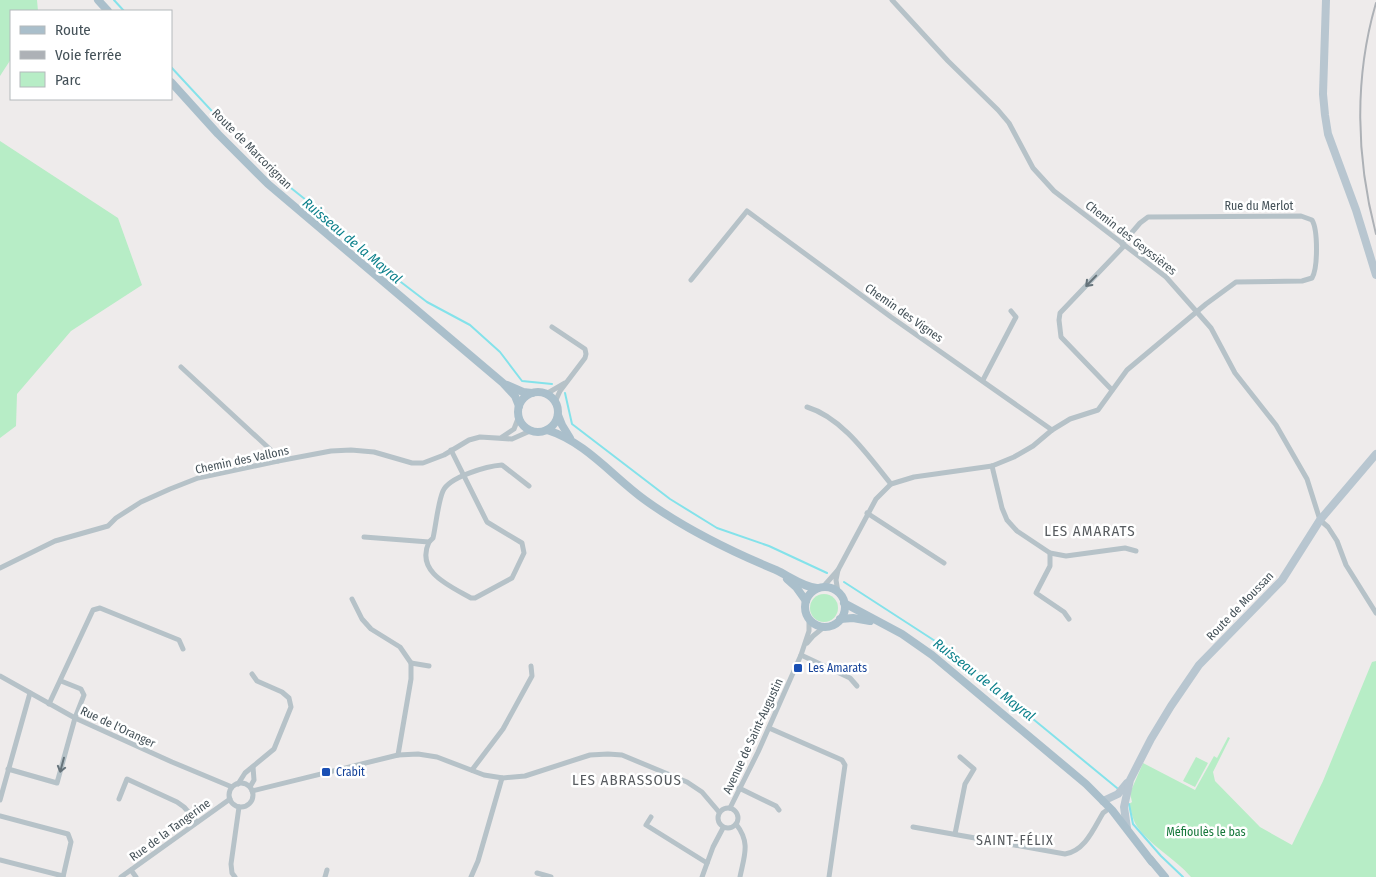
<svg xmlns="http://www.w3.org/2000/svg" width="1376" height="877" font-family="'Fira Sans Condensed',sans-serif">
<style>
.green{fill:#b7edc6}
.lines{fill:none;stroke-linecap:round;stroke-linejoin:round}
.stream{stroke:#84e2ea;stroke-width:2}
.street{stroke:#b6c2c8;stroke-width:5}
.secondary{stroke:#b8c6d0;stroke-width:8}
.primary{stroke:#aabfcb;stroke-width:8}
.rail{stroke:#adb1b6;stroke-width:2}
.oneway{stroke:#66737a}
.transit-dot{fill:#1a4fb4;stroke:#fff;stroke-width:2}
.labels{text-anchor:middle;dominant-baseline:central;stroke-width:5;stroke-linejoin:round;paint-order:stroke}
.street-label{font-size:12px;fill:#445158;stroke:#fff}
.transit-label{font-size:12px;fill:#164399;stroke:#fff;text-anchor:start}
.park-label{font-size:12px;fill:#16783b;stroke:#fff}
.water-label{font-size:14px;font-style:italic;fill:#0d818c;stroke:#fff}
.neighbourhood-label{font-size:14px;letter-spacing:1px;fill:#585c60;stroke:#fff}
.quarter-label{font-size:15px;letter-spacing:1px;fill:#585c60;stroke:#fff}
</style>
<rect width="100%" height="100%" fill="#eeebeb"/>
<g class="green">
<path d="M0,0H37L38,11H11V59L0,76Z"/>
<path d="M0,141L118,218L142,285L71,331L17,394L16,426L0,438Z"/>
<circle cx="824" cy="608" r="14"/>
<path d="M1376,661V877H1191C1176,859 1146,843 1135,823C1132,817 1131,810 1129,804L1132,802L1130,793L1143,763L1195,790L1214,756L1217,758L1228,737L1230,738L1213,772L1215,781L1260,827L1292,845L1323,781L1372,662Z"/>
<path d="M1196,757L1208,763L1195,787L1183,781Z"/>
</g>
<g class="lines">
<g class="stream">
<path d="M114,0L124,11"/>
<path d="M171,67L261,164L306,200L376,263L427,302L470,325L500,352L522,381L552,384"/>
<path d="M565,393L572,424L670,499L717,528L769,546L827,573"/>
<path d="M844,582L949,650L1117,788"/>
<path d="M1129,804L1133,824L1161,856L1183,877"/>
</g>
<g class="street">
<path d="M892,0L948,61L998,110L1009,123L1033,168L1054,191L1166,277L1211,328L1235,373L1276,425L1307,479L1320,520L1328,527L1337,541L1346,565L1376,613"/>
<path d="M691,280L747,211L891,317L1052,430"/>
<path d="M552,327L585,349L586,354L585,358L560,391L555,402"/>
<path d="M181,367L273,452L278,461"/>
<path d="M983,380L1016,317L1011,311"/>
<path d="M1112,390L1061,337L1059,320L1060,313L1124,246"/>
<path d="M546,394L565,383"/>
<path d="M807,407C843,418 869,457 891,484"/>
<path d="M502,437L514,429L519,416"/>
<path d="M992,466L1002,508L1007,520L1017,531L1050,553L1066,556L1125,548L1136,551"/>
<path d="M867,513L944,563"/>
<path d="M364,537L429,542L433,538C436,525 438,502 443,491C449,477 487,466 502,465L529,486"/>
<path d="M429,542C415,572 450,586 471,598H475L512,578L524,553L522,543L487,522L451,450"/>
<path d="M1050,553V566L1036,593L1064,612L1069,619"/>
<path d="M0,568L55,541L108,526L116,518L141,502L170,489L198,478L278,461L331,451L351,450L374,452L412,463H423L444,455L469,440L480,437L512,439L530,431"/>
<path d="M838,570L876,499L891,484L914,477L992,466L1014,457L1033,446L1052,430L1070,419L1098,410L1127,370L1206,304L1236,282L1302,281L1312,278C1318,268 1318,230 1312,220L1301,216L1148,217L1140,223L1122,244"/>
<path d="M823,587L838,570L836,580L838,592"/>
<path d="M352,599L362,619L371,629L400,647L411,663V679L398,755"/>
<path d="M807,643L813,636L824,627"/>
<path d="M801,655L850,678L857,686"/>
<path d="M411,663L429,666"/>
<path d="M0,676L75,718L172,762L232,787"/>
<path d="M49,704L93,610L100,608L179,640L183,649"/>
<path d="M769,728L842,760L845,765L829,877"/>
<path d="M8,769L57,783L75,718L84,695L81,689L61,681"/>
<path d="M472,770L503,729L532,676L531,666"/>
<circle cx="241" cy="795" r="12"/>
<path d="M238,784L245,773L274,749L291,707L289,698L282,692L257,681L252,674"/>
<path d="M250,787L254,780L253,767"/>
<path d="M739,788L776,806L779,810"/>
<path d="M252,791L398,755L418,754L437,757L484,775L503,778L525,776L590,755L608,754L622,755L687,782L702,792L719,812"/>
<path d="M119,799L127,779L177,802L184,807L197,822"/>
<path d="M0,800L30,693"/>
<circle cx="728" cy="818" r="10"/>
<path d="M730,808L758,752L801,655L809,631V619"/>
<path d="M0,816L68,834L71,842L63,877"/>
<path d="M651,817L646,825L707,863"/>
<path d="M736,824C751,843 744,856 740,877"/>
<path d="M913,827L1065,854C1085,851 1094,828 1103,813L1107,810"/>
<path d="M955,834L965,784L974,769L960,757"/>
<path d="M0,860L63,876"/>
<path d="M131,870L136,877"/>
<path d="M537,873L551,877"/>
<path d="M121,877L230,799"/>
<path d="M235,877L232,873L231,864L239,807"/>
<path d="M325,877L327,870"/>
<path d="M471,877L478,861L502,778"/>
<path d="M702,877L713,847L723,828"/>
</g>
<g class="secondary">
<path d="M1326,0L1323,94L1325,115L1328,134L1356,210L1376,275"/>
<path d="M1103,801L1118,794L1127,783"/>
<path d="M1127,828L1124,807L1130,780L1151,739L1171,706L1199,665L1282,580L1320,520L1376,454"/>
</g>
<g class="primary">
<path d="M98,0L108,11"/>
<path d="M171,82L218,134L268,184L503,383L515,396L519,406"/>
<path d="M507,385L523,392L532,393"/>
<circle cx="538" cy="412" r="20"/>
<path d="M558,415L562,425L570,438"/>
<path d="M547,430C586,442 613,477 645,500C685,529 730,551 776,570C789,576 803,587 817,588"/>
<path d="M787,579L796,587L806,601"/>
<circle cx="825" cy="607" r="20"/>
<path d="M844,603L902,634L932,655L1086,784L1112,810L1152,862"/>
<path d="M840,619L853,618L870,621"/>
<path d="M1150,859L1165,877"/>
</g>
<path class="rail" d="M1376,3C1354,78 1356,158 1376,234"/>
</g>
<defs><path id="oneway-shaft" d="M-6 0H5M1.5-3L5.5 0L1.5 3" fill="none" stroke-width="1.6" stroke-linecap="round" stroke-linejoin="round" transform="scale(1.25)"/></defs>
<g class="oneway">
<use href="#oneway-shaft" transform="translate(1091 281) rotate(134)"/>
<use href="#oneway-shaft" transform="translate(62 765) rotate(105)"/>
</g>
<g class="transit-dot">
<rect x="793" y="663" width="10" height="10" rx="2.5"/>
<rect x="321" y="767" width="10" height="10" rx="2.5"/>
</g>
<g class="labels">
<g class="street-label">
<text transform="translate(252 149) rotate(45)">Route de Marcorignan</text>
<text x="1259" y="206">Rue du Merlot</text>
<text transform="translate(1131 238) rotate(38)">Chemin des Geyssières</text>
<text transform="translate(904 313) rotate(35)">Chemin des Vignes</text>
<text transform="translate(242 460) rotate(-12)">Chemin des Vallons</text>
<text transform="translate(1240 606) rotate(-46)">Route de Moussan</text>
<text transform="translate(118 727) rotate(25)">Rue de l'Oranger</text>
<text transform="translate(753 736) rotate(-65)">Avenue de Saint-Augustin</text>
<text transform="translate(170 830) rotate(-36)">Rue de la Tangerine</text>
</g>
<g class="transit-label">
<text x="808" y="668">Les Amarats</text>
<text x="336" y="772">Crabit</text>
</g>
<g class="park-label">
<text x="1206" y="832">Méfioulès le bas</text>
</g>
<g class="water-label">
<text transform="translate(352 241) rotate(40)">Ruisseau de la Mayral</text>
<text transform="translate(984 680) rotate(38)">Ruisseau de la Mayral</text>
</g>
<g class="neighbourhood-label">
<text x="1015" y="840">SAINT-FÉLIX</text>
</g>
<g class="quarter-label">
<text x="1090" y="531">LES AMARATS</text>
<text x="627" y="780">LES ABRASSOUS</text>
</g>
</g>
<rect x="10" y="10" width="162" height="90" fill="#ffffff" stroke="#b4b9bc"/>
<rect x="20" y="26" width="25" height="8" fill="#aabfcb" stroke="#b4b9bc"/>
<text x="55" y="35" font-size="15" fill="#445158">Route</text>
<rect x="20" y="51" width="25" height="8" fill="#adb1b6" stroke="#b4b9bc"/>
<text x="55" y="60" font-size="15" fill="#445158">Voie ferrée</text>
<rect x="20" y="72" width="25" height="15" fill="#b7edc6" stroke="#b4b9bc"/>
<text x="55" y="85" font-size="15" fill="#445158">Parc</text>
</svg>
